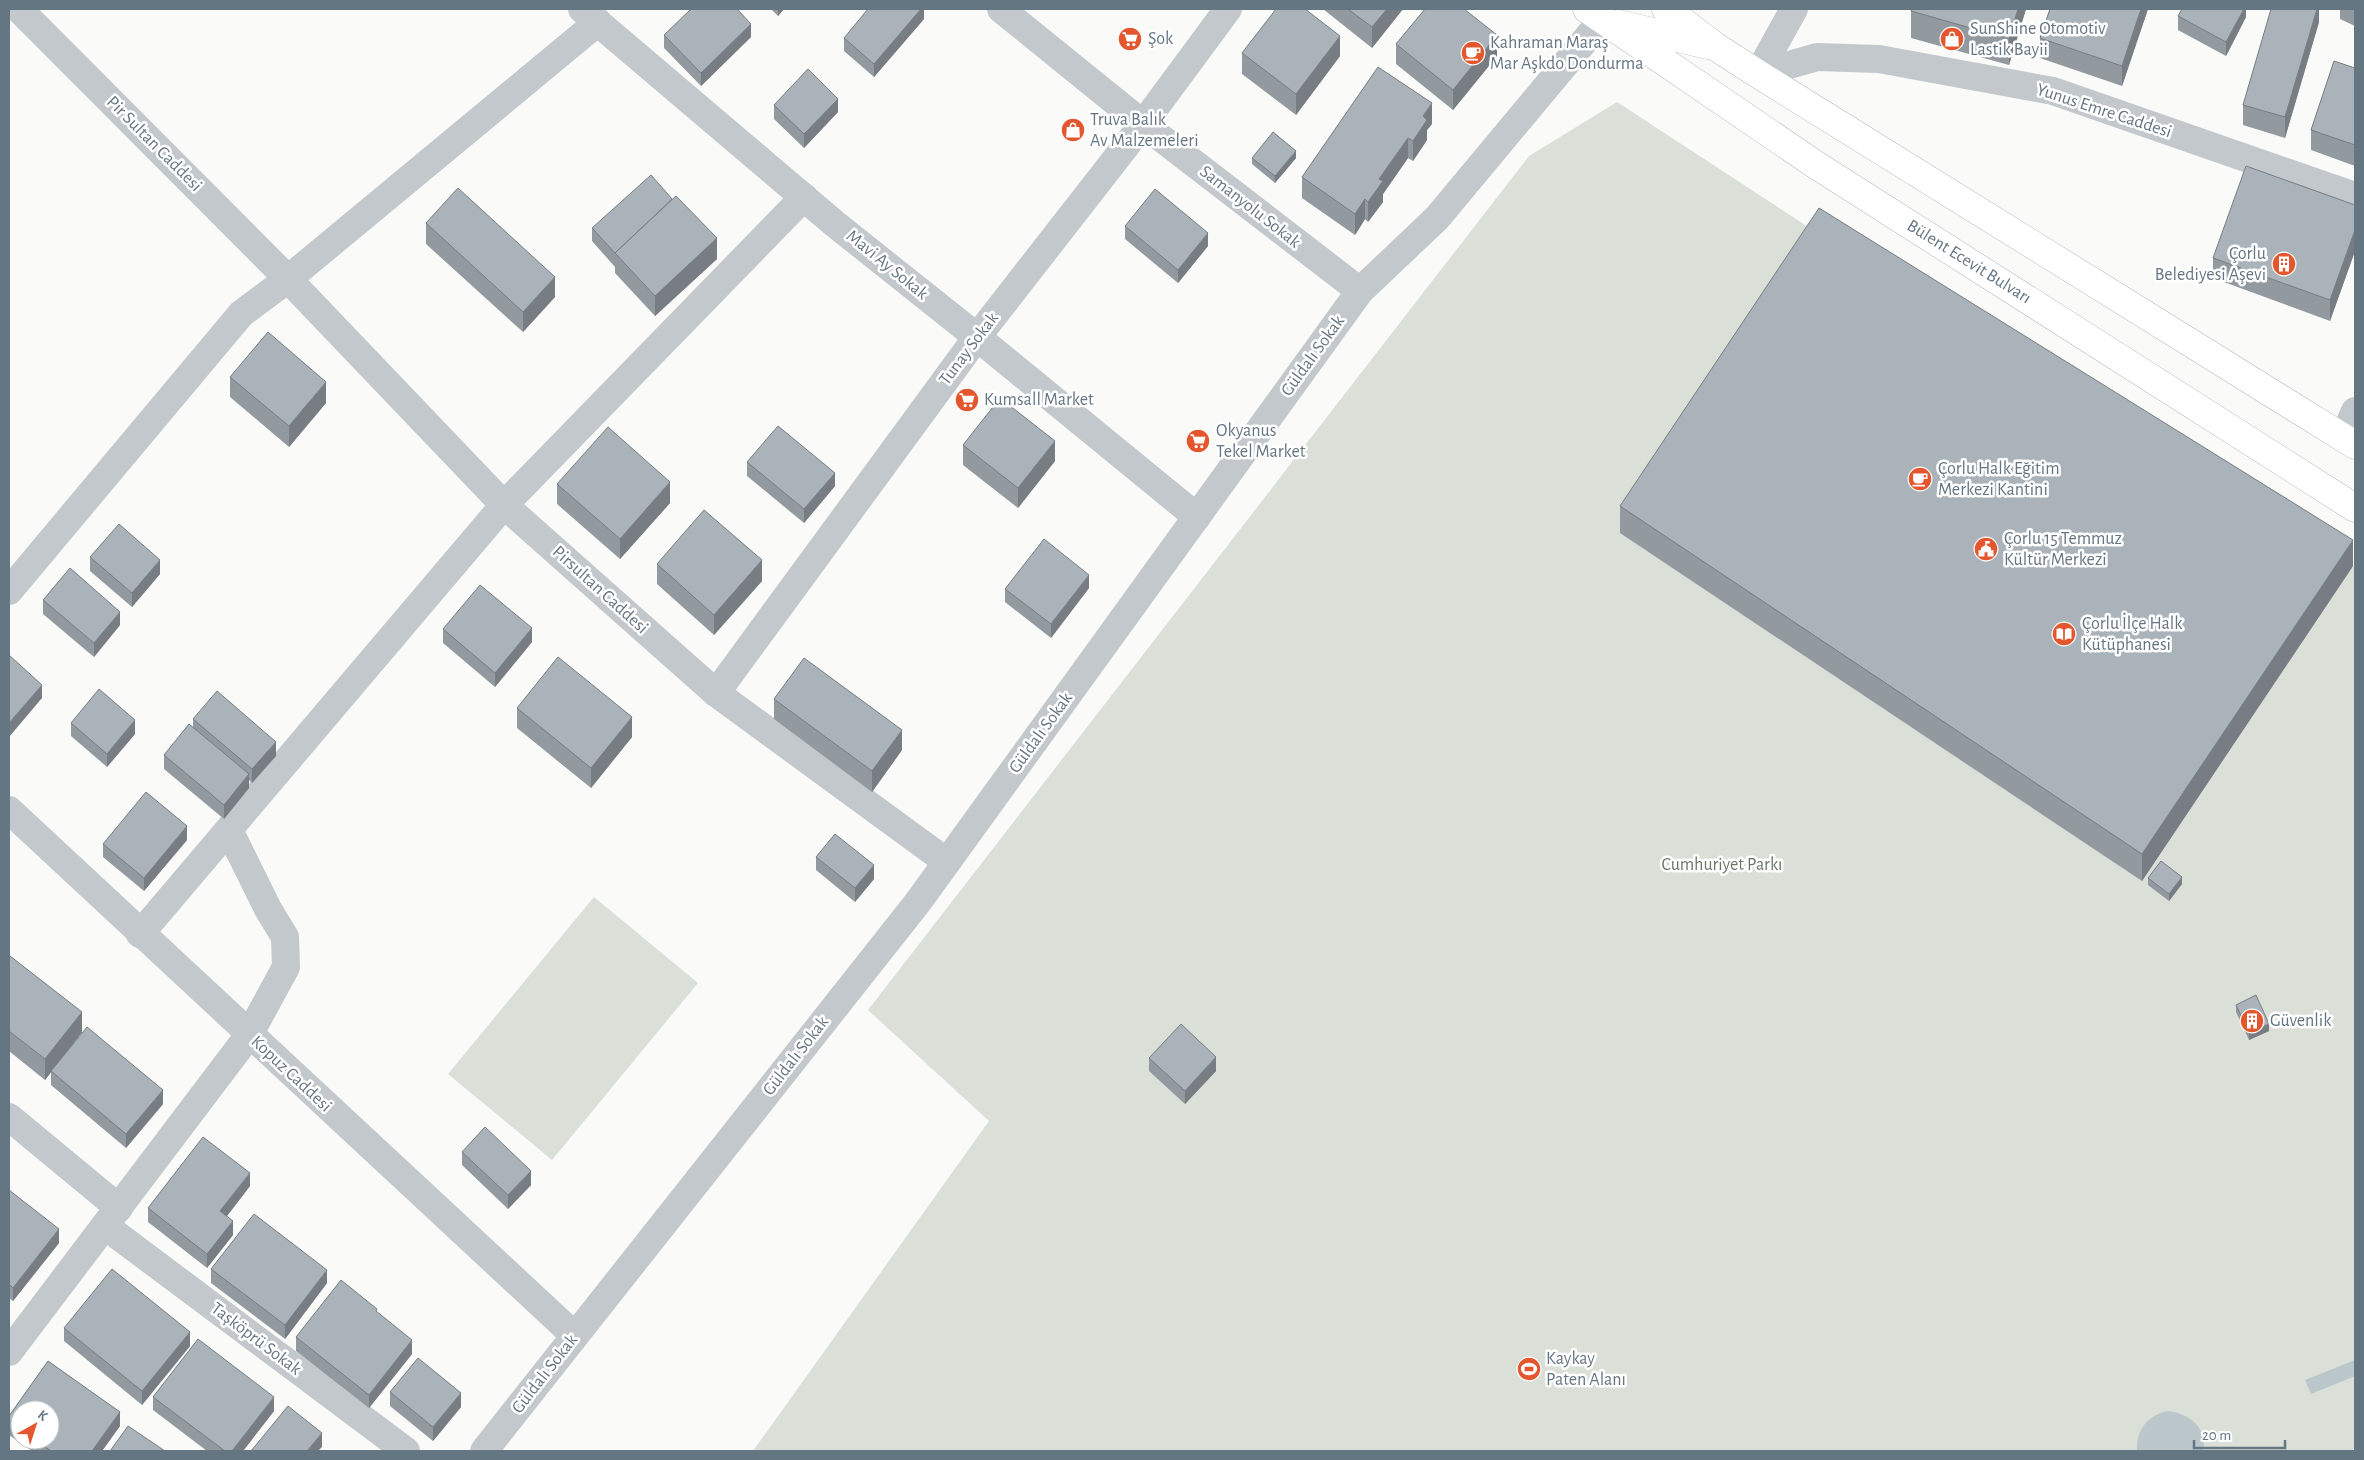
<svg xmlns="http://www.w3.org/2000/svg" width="2364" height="1460" font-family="'Alegreya Sans',sans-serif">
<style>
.green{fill:#dadfd7}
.water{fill:#bbc7cb}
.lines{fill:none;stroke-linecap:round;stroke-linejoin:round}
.major-casing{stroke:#b5babe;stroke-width:29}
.minor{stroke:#c3c8cc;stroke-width:28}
.major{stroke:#fff;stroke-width:28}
.wall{fill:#929a9f;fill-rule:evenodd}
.shaded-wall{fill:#777d82}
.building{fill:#aab3b9;stroke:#777d82}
.labels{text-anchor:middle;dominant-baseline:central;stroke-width:5;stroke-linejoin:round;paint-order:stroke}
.poi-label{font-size:18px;fill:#657683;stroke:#fff;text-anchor:start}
.street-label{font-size:18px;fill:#657683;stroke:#fff}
.park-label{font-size:18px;fill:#687a64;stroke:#fff}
</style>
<rect width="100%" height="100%" fill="#fafaf8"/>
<g class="green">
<path d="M1617,102L1819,234L2355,568V1451H753L989,1121L868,1010L1529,156Z"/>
<path d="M594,897L698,983L552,1160L448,1074Z"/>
</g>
<g class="water">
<path d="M2355,1360V1376L2311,1394L2305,1380Z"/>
<path d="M2167,1411C2189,1413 2208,1428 2203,1451H2137C2136,1430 2147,1416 2167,1411Z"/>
</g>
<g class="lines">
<g class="major-casing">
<g id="major">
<path d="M1587,9L1816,165L2355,508"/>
<path d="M1666,9L1716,47L1758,74L2355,445"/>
<path d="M1618,24L1708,45"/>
</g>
</g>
<g class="minor">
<path d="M19,9L288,279L504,505L716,693L947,862"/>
<path d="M582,9L835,224L977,337L1197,517"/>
<path d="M1001,9L1143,124L1360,291"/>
<path d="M1758,74L1817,57L1879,59L2053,91L2355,196"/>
<path d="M1758,74L1794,9"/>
<path d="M2343,438L2355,411"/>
<path d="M9,591L241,314L288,279L598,22"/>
<path d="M716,693L977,337L1143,124L1228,9"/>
<path d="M9,810L575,1336"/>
<path d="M140,934L504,505L804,197"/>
<path d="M9,1117L119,1208"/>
<path d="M105,1226L406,1451"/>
<path d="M9,1352L249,1035L286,967L285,937L268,909L229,830"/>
<path d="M484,1451L918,902L1360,291L1437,218L1602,20"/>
</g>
<use href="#major" class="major"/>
</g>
<g class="wall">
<path d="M771,9H784L778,16Z"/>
<path d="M924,9V19L874,77L844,51V38Z"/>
<path d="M1323,9H1403L1372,48Z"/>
<path d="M2026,9L2009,65L1911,38V11Z"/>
<path d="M2148,9L2122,86L2040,58V38Z"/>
<path d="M2246,9V17L2226,56L2178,30V16Z"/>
<path d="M2319,9V22L2285,138L2243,125V105Z"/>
<path d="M2340,9H2355V26L2340,19Z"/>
<path d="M664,35L751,37L701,86L664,48Z"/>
<path d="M1396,44L1497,56L1453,110L1396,64Z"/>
<path d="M1242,53L1340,56L1296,115L1242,74Z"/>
<path d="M2355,68V166L2311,150V130Z"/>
<path d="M774,105L838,112L804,148L774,119Z"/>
<path d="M1432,124L1427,130V140L1413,161L1408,158L1383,194V202L1368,222L1365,219L1355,235L1302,198V177Z"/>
<path d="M1252,158H1296L1275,183L1252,164Z"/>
<path d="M2355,205V251L2330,321L2213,278V258Z"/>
<path d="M426,223L555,297L523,332L426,244Z"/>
<path d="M1125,226L1208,246L1178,283L1125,239Z"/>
<path d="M592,228L717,259L655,316L615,273V267L592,241Z"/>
<path d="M230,377L326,403L289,447L230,397Z"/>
<path d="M963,445L1055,461L1018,508L963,465Z"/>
<path d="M747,462L835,486L804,523L747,476Z"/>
<path d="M557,484L670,503L620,559L557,504Z"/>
<path d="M1620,506L2353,566L2142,881L1620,533Z"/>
<path d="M90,557L160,574L132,607L90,571Z"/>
<path d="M657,564L762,581L714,635L657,584Z"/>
<path d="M1089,588L1051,638L1005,602V589Z"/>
<path d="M43,600L120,625L94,657L43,614Z"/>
<path d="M443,629L532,642L495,687L443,643Z"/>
<path d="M774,699L902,750L872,792L774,719Z"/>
<path d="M517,708L632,737L591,788L517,728Z"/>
<path d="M193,719L276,756L252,783L249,780V788L224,819L164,769V755L193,728Z"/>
<path d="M71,723L135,734L107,767L71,736Z"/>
<path d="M187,840L144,891L103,857V844Z"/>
<path d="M816,857L874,879L855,902L816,870Z"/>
<path d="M2148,878L2182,884L2169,901L2148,885Z"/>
<path d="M9,957L82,1032L62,1058L163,1104L126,1148L51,1085V1072L45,1080L9,1051Z"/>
<path d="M2236,1005L2269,1031L2249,1040L2236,1012Z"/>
<path d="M1149,1058L1216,1071L1185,1104L1149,1071Z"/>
<path d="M462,1152L531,1185L508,1209L462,1165Z"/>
<path d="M250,1186L227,1216L233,1235L207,1268L148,1222V1208Z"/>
<path d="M9,1190L59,1243L13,1301L9,1298Z"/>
<path d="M211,1269L327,1283L285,1339L211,1283Z"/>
<path d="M64,1328L190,1346L142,1405L64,1341Z"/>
<path d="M296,1337L412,1354L369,1408L296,1351Z"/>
<path d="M48,1361L120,1412V1426L102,1451H32L9,1435V1416ZM20,1410H50V1440H20Z"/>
<path d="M390,1392L461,1407L433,1441L390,1406Z"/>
<path d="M153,1397L274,1411L243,1451H207L153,1410Z"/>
</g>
<g class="shaded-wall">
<path d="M778,9H784L778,16Z"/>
<path d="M921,9H924V19L874,77V64Z"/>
<path d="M1387,9H1403L1372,48V27Z"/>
<path d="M2018,9H2026L2009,65V39Z"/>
<path d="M2141,9H2148L2122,86V66Z"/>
<path d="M2244,9H2246V17L2226,56V42Z"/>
<path d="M2317,9H2319V22L2285,138V117Z"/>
<path d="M751,24V37L701,86V73Z"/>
<path d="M1497,35V56L1453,110V90Z"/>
<path d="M1340,36V56L1296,115V94Z"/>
<path d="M838,99V112L804,148V134Z"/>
<path d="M1432,103V124L1427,130V140L1413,161V141L1423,116Z"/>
<path d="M1408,138V158L1383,194V202L1368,222V202L1379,179Z"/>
<path d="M1296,151V158L1275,183V176Z"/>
<path d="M1365,199V219L1355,235V214Z"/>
<path d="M2355,230V251L2330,321V300Z"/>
<path d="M1208,233V246L1178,283V270Z"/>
<path d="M717,238V259L655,316V296Z"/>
<path d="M555,277V297L523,332V312Z"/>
<path d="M326,382V403L289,447V426Z"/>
<path d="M1055,441V461L1018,508V488Z"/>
<path d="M835,473V486L804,523V509Z"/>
<path d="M670,482V503L620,559V539Z"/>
<path d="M2353,540V566L2142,881V854Z"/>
<path d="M160,560V574L132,607V593Z"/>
<path d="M762,560V581L714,635V615Z"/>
<path d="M1089,575V588L1051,638V624Z"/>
<path d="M120,612V625L94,657V643Z"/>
<path d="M532,628V642L495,687V673Z"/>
<path d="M42,685V698L9,737V723Z"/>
<path d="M632,717V737L591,788V768Z"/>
<path d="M135,720V734L107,767V754Z"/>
<path d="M902,730V750L872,792V771Z"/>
<path d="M276,742V756L252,783V769Z"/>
<path d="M249,774V788L224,819V805Z"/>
<path d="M187,826V840L144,891V878Z"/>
<path d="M874,865V879L855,902V888Z"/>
<path d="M2182,877V884L2169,901V894Z"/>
<path d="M82,1012V1032L45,1080V1059Z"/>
<path d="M2269,1024V1031L2249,1040V1033Z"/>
<path d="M1216,1057V1071L1185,1104V1091Z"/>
<path d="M163,1090V1104L126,1148V1134Z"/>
<path d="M531,1171V1185L508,1209V1195Z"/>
<path d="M250,1173V1186L220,1225V1211Z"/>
<path d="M233,1221V1235L207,1268V1254Z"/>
<path d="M59,1229V1243L13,1301V1288Z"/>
<path d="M327,1270V1283L285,1339V1325Z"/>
<path d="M190,1332V1346L142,1405V1391Z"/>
<path d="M412,1340V1354L369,1408V1395Z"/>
<path d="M461,1393V1407L433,1441V1427Z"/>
<path d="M274,1397V1411L243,1451H232Z"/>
<path d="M120,1412V1426L102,1451H92Z"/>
<path d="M322,1433V1447L318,1451H307Z"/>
</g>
<g class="building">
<path d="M691,9H737L751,24L701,73L664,35Z"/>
<path d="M868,9H921L874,64L844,38Z"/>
<path d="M1276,9H1305L1340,36L1296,94L1242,53Z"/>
<path d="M1348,9H1387L1372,27Z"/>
<path d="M1425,9H1464L1497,35L1453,90L1396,44Z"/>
<path d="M1912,9H2018L2009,39L1911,11Z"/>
<path d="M2050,9H2141L2122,66L2040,38Z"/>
<path d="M2182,9H2244L2226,42L2178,16Z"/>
<path d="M2271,9H2317L2285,117L2243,105Z"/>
<path d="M2334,61L2355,68V145L2311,130Z"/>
<path d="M1378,67L1432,103L1423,116L1427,120L1413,141L1408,138L1379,179L1383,181L1368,202L1365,199L1355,214L1302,177Z"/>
<path d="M808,69L838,99L804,134L774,105Z"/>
<path d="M1273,132L1296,151L1275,176L1252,158Z"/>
<path d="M2246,166L2355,205V230L2330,300L2213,258Z"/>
<path d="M651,175L672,199L615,253L592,228Z"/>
<path d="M458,188L555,277L523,312L426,223Z"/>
<path d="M1155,189L1208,233L1178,270L1125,226Z"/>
<path d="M676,196L717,238L655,296L615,253Z"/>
<path d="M1819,208L2353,540L2142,854L1620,506Z"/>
<path d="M268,332L326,382L289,426L230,377Z"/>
<path d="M1000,398L1055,441L1018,488L963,445Z"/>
<path d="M778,426L835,473L804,509L747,462Z"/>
<path d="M608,427L670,482L620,539L557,484Z"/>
<path d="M704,510L762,560L714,615L657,564Z"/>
<path d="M119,524L160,560L132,593L90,557Z"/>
<path d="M1044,539L1089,575L1051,624L1005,589Z"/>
<path d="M70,568L120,612L94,643L43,600Z"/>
<path d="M480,585L532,628L495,673L443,629Z"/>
<path d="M9,655L42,685L9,723Z"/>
<path d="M558,657L632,717L591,768L517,708Z"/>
<path d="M804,658L902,730L872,771L774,699Z"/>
<path d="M99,689L135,720L107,754L71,723Z"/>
<path d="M217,691L276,742L252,769L193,719Z"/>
<path d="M189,724L249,774L224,805L164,755Z"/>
<path d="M146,792L187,826L144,878L103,844Z"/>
<path d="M835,834L874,865L855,888L816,857Z"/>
<path d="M2161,861L2182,877L2169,894L2148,878Z"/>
<path d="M10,956L82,1012L45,1059L9,1031V957Z"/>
<path d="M2256,995L2269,1024L2249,1033L2236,1005Z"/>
<path d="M1181,1024L1216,1057L1185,1091L1149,1058Z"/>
<path d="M87,1027L163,1090L126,1134L51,1071Z"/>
<path d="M485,1127L531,1171L508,1195L462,1152Z"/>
<path d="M203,1137L250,1173L220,1211L233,1221L207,1254L148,1208Z"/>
<path d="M9,1190L59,1229L13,1288L9,1284Z"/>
<path d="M254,1214L327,1270L285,1325L211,1269Z"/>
<path d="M112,1269L190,1332L142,1391L64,1328Z"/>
<path d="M341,1280L377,1309L376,1311L412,1340L369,1395L296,1337Z"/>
<path d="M198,1339L274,1397L232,1451H225L153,1397Z"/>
<path d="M418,1358L461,1393L433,1427L390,1392Z"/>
<path d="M48,1361L120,1412L92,1451H51L35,1440H50V1410H20V1429L9,1421V1416Z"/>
<path d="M288,1406L322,1433L307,1451H251Z"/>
<path d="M128,1426L165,1451H110Z"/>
</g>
<defs>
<g id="supermarket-disc" transform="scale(1.25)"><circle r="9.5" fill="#e4572e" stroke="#fff"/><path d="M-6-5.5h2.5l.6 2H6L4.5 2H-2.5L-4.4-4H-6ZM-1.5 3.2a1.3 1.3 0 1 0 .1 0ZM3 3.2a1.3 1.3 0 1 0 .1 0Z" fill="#fff"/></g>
<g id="shop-disc" transform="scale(1.25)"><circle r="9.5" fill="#e4572e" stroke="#fff"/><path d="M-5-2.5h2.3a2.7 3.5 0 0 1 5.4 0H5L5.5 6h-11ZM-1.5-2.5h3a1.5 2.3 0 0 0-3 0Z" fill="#fff"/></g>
<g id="cafe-disc" transform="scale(1.25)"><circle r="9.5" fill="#e4572e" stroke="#fff"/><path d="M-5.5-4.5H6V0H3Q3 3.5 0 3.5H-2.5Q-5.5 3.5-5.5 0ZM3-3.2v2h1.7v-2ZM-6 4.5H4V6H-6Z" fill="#fff"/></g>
<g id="building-disc" transform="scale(1.25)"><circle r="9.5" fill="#e4572e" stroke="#fff"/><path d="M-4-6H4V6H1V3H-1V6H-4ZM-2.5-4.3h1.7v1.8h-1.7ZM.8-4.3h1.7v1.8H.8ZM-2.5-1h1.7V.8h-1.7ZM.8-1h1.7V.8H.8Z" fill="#fff"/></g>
<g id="civic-disc" transform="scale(1.25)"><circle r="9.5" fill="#e4572e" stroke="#fff"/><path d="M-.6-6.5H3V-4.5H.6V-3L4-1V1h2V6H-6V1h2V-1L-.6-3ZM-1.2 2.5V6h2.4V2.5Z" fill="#fff"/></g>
<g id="library-disc" transform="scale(1.25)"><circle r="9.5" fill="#e4572e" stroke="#fff"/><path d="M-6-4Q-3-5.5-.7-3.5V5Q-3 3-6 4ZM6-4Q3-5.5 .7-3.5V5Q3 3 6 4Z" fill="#fff"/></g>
<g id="stadium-disc" transform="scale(1.25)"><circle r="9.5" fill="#e4572e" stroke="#fff"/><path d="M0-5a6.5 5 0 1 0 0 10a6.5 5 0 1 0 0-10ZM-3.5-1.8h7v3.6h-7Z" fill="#fff"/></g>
</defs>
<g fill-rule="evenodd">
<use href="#supermarket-disc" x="1130" y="39"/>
<use href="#shop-disc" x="1952" y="39"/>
<use href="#cafe-disc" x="1473" y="53"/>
<use href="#shop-disc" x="1073" y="130"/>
<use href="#building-disc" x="2284" y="264"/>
<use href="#supermarket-disc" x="967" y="400"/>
<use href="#supermarket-disc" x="1198" y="441"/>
<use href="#cafe-disc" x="1920" y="479"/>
<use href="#civic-disc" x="1986" y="549"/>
<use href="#library-disc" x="2064" y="634"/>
<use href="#building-disc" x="2252" y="1021"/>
<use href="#stadium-disc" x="1529" y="1369"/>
</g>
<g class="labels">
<g class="poi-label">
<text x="1970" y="29">SunShine Otomotiv<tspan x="1970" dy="21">Lastik Bayii</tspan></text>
<text x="1148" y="39">Şok</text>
<text x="1490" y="43">Kahraman Maraş<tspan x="1490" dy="21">Mar Aşkdo Dondurma</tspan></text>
<text x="1090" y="120">Truva Balık<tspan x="1090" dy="21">Av Malzemeleri</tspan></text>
<text x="2266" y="254" text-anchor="end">Çorlu<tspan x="2266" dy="21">Belediyesi Aşevi</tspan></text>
<text x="984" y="400">Kumsall Market</text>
<text x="1216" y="431">Okyanus<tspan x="1216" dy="21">Tekel Market</tspan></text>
<text x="1938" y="469">Çorlu Halk Eğitim<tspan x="1938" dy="21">Merkezi Kantini</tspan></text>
<text x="2004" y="539">Çorlu 15 Temmuz<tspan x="2004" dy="21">Kültür Merkezi</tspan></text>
<text x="2082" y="624">Çorlu İlçe Halk<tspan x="2082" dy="21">Kütüphanesi</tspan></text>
<text x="2270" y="1021">Güvenlik</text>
<text x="1546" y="1359">Kaykay<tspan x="1546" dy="21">Paten Alanı</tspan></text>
</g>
<g class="street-label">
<text transform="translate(2104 111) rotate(18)">Yunus Emre Caddesi</text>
<text transform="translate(154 144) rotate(45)">Pir Sultan Caddesi</text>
<text transform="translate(1250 207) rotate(38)">Samanyolu Sokak</text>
<text transform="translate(1969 262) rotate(32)">Bülent Ecevit Bulvarı</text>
<text transform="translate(887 265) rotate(39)">Mavi Ay Sokak</text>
<text transform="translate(969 349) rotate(-53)">Tunay Sokak</text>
<text transform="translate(1313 356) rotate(-54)">Güldalı Sokak</text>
<text transform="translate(600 590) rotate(42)">Pirsultan Caddesi</text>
<text transform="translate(1041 733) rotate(-54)">Güldalı Sokak</text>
<text transform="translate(796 1056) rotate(-52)">Güldalı Sokak</text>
<text transform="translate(291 1074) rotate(43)">Kopuz Caddesi</text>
<text transform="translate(256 1339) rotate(37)">Taşköprü Sokak</text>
<text transform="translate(545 1374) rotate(-52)">Güldalı Sokak</text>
</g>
<g class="park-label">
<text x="1722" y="865">Cumhuriyet Parkı</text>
</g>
</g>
<rect width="2364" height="1460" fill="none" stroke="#657683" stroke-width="20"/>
<g transform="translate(35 1425) rotate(39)"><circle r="24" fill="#ffffff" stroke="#c1c8cd"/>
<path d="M0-4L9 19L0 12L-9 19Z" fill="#e4572e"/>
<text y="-8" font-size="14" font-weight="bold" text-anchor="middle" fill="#657683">K</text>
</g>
<path d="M2194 1440v8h91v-8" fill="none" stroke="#657683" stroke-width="2.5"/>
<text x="2202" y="1440" font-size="15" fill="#657683" stroke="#ffffff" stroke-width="4" paint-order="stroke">20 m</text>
</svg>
